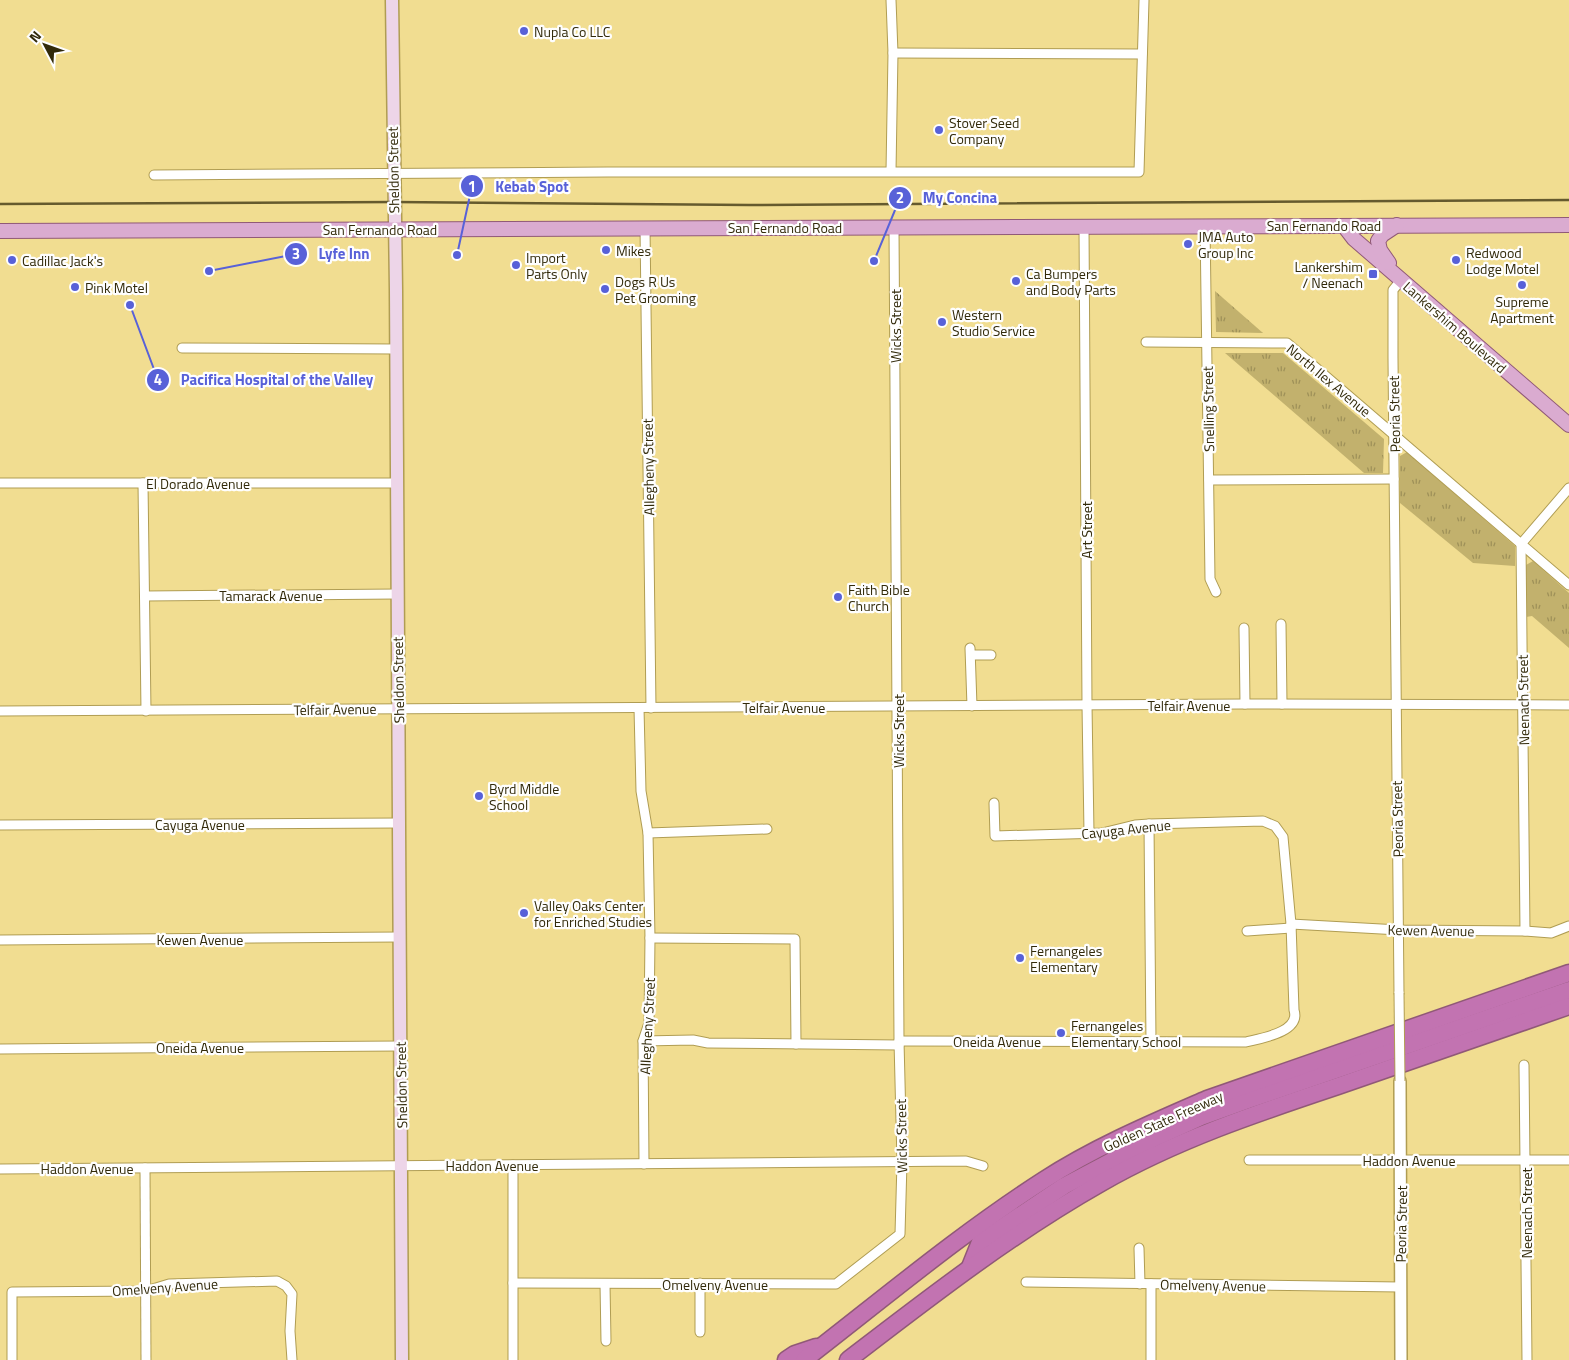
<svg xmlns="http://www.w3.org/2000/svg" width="1569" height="1360" font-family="'Titillium Web',sans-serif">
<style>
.grass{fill:url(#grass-tufts)}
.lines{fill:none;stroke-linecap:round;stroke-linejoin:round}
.minor-casing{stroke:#b09d53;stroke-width:11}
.tertiary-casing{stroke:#b09d53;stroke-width:14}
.secondary-casing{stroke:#b09d53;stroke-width:15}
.primary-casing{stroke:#905977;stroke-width:16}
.motorway-casing{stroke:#905977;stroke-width:19}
.minor{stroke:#fff;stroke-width:9}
.tertiary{stroke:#fff;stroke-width:11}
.secondary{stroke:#edd5e8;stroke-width:12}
.primary{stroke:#daabd0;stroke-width:14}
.motorway{stroke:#c273b1;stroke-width:16}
.rail{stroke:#655a2e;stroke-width:2.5}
.minor-bridge-casing{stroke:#b09d53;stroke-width:11;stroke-linecap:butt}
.minor-bridge{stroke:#fff;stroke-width:9}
.poi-dot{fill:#5861d8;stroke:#fefefe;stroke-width:2}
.labels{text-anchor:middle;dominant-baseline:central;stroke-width:4.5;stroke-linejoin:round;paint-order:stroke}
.poi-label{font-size:14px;fill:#322a0a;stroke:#fefefe;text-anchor:start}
.street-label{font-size:14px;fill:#322a0a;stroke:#fefefe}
.leader{fill:none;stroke:#5861d8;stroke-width:2}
.callout-dot{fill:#5861d8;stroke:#fefefe;stroke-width:2}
.mark-label{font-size:15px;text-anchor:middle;font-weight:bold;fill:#fff}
.callout-label{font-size:15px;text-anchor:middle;font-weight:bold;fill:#5861d8;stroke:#fefefe;stroke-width:4.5;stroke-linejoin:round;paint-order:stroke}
</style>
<defs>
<pattern id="grass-tufts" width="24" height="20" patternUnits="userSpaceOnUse" patternTransform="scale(1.25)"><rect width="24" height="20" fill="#c2b16d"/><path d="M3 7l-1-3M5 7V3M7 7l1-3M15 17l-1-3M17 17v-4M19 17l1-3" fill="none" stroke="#9e9058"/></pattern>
</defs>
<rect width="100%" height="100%" fill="#f1dd91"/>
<g class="grass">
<path d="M1215,291L1263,333L1216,332Z"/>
<path d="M1225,353H1283L1384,439L1383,473H1364Z"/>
<path d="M1407,452L1515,546V566L1473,563L1400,503V456Z"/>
<path d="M1533,561L1569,593V648L1532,616L1526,617V565Z"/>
</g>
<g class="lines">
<g class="minor-casing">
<g id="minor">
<path d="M893,53L1142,54"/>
<path d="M891,171L893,53L891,0"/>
<path d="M154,175L608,172H1139L1144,0"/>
<path d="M1205,225L1210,579L1216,592"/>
<path d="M1084,226L1087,705L1089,833"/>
<path d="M645,227L651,708"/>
<path d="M1146,342L1287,343L1569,585"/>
<path d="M182,348L396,349"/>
<path d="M1209,480L1394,479"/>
<path d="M0,483H396"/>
<path d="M143,483L146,711"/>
<path d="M145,596L397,594"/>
<path d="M1281,624L1282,704"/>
<path d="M1244,628L1245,704"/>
<path d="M970,648L972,706"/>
<path d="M971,655H991"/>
<path d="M639,708L641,791L648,833L650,938L649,1023L643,1041L644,1164"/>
<path d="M0,711L1245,704L1569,705"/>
<path d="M1149,824L1151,1042"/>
<path d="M0,825L400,823"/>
<path d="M648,833L767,829"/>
<path d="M1291,924L1399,930L1525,931L1551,933L1569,926"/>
<path d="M1247,931L1291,928"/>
<path d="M1525,931L1521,544L1569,488"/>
<path d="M650,938L795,939L796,1044"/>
<path d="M0,940L400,937"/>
<path d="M1399,993L1393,358V290L1401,280"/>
<path d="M643,1041L693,1040L708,1043L899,1045"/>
<path d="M899,1041L1246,1042C1262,1038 1301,1032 1294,1010L1291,924L1283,837L1275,826L1263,821L1149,824L1135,825L1102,833L995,836L994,803"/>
<path d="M0,1049L400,1046"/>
<path d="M1524,1065L1527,1360"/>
<path d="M1249,1160H1569"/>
<path d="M145,1168L146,1360"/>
<path d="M0,1169L966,1161L983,1166"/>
<path d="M1139,1248L1140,1284"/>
<path d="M1026,1282L1400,1287"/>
<path d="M513,1283L836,1284L900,1234L902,1162L899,1041L894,227"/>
<path d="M605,1284L606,1341"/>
<path d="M700,1332V1283"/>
<path d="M12,1360V1292L146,1291L169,1284L277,1281L286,1286L292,1294L290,1331L292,1360"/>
<path d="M513,1360V1165"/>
<path d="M1151,1360V1284"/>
</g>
</g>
<g class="tertiary-casing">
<path id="tertiary" d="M1400,1081L1401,1360"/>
</g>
<g class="secondary-casing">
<path id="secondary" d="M392,0L396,290L402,1360"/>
</g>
<g class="primary-casing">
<g id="primary">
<path d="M1344,226L1354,239L1569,425"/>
<path d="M0,231L1569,225"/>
<path d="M1389,263L1380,250L1378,241L1382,235L1397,225"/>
</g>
</g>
<g class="motorway-casing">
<g id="motorway">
<path d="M970,1267L980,1242L1064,1186L1153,1139L1201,1117L1248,1100L1569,990"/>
<path d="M786,1360L795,1354L816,1347"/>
<path d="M804,1360C883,1299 960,1234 1044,1180C1095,1147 1152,1123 1207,1099L1569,973"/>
<path d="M848,1360C930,1297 1011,1234 1101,1183C1176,1140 1257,1113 1338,1086C1415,1059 1492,1032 1569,1006"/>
</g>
</g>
<use href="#minor" class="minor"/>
<use href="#tertiary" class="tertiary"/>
<use href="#secondary" class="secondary"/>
<use href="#primary" class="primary"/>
<use href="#motorway" class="motorway"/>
<path class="rail" d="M0,204L394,202L749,205L1569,200"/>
<g class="minor-bridge-casing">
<path id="minor-bridge" d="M1399,993L1400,1081"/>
</g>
<use href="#minor-bridge" class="minor-bridge"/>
</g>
<g class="poi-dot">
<circle cx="524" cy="31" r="5"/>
<circle cx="939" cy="130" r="5"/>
<circle cx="1188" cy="244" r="5"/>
<circle cx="606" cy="250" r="5"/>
<circle cx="12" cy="260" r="5"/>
<circle cx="1456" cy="260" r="5"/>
<circle cx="516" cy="265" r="5"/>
<rect x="1368" y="269" width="10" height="10" rx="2.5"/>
<circle cx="1016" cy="281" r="5"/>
<circle cx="1522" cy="285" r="5"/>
<circle cx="75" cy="287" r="5"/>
<circle cx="605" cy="289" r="5"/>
<circle cx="942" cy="322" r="5"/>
<circle cx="838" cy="597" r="5"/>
<circle cx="479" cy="796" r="5"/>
<circle cx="524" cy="913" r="5"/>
<circle cx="1020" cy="958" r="5"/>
<circle cx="1061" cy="1033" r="5"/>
</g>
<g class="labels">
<g class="poi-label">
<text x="534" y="31">Nupla Co LLC</text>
<text x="949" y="122">Stover Seed<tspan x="949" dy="16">Company</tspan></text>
<text x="1198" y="236">JMA Auto<tspan x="1198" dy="16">Group Inc</tspan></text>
<text x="616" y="250">Mikes</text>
<text x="1466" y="252">Redwood<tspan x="1466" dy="16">Lodge Motel</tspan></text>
<text x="526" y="257">Import<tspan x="526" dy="16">Parts Only</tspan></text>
<text x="22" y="260">Cadillac Jack's</text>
<text x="1363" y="266" text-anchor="end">Lankershim<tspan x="1363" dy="16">/ Neenach</tspan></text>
<text x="1026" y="273">Ca Bumpers<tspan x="1026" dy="16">and Body Parts</tspan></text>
<text x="615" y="281">Dogs R Us<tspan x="615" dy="16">Pet Grooming</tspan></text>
<text x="85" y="287">Pink Motel</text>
<text x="1522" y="301" text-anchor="middle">Supreme<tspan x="1522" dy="16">Apartment</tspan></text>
<text x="952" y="314">Western<tspan x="952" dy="16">Studio Service</tspan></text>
<text x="848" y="589">Faith Bible<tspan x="848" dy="16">Church</tspan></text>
<text x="489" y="788">Byrd Middle<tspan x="489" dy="16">School</tspan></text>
<text x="534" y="905">Valley Oaks Center<tspan x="534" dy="16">for Enriched Studies</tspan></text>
<text x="1030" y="950">Fernangeles<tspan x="1030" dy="16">Elementary</tspan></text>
<text x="1071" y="1025">Fernangeles<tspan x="1071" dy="16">Elementary School</tspan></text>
</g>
<g class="street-label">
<text transform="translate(393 170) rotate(-91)">Sheldon Street</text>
<text x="1324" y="225">San Fernando Road</text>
<text x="785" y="227">San Fernando Road</text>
<text x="380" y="229">San Fernando Road</text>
<text transform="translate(895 326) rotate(-90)">Wicks Street</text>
<text transform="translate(1455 327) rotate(41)">Lankershim Boulevard</text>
<text transform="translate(1329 380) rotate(40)">North Ilex Avenue</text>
<text transform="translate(1208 409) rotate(-91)">Snelling Street</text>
<text transform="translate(1394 414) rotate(-91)">Peoria Street</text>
<text transform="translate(648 467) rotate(-91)">Allegheny Street</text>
<text x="198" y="483">El Dorado Avenue</text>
<text transform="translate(1086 530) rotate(-90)">Art Street</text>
<text x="271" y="595">Tamarack Avenue</text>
<text transform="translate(398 680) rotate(-91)">Sheldon Street</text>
<text transform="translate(1523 700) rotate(-91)">Neenach Street</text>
<text x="1189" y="705">Telfair Avenue</text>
<text x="784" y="707">Telfair Avenue</text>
<text transform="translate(335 709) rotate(-1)">Telfair Avenue</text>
<text transform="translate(898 731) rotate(-90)">Wicks Street</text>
<text transform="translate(1397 819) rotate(-91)">Peoria Street</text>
<text x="200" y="824">Cayuga Avenue</text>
<text transform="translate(1126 829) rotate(-6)">Cayuga Avenue</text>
<text transform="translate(1431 930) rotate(1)">Kewen Avenue</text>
<text x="200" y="939">Kewen Avenue</text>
<text transform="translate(647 1026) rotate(-87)">Allegheny Street</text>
<text x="997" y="1041">Oneida Avenue</text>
<text x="200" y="1047">Oneida Avenue</text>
<text transform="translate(401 1085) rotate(-91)">Sheldon Street</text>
<text transform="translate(1163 1121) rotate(-24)">Golden State Freeway</text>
<text transform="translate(901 1136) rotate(-91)">Wicks Street</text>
<text x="1409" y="1160">Haddon Avenue</text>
<text x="492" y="1165">Haddon Avenue</text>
<text x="87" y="1168">Haddon Avenue</text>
<text transform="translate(1526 1213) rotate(-90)">Neenach Street</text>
<text transform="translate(1401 1224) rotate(-89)">Peoria Street</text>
<text x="715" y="1284">Omelveny Avenue</text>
<text transform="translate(1213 1285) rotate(1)">Omelveny Avenue</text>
<text transform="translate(165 1287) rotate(-4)">Omelveny Avenue</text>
</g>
</g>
<path class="leader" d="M457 255L472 186M874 261L900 198M209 271L296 254M130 305L158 380"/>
<g class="callout-dot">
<circle cx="457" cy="255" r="5"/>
<circle cx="874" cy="261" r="5"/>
<circle cx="209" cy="271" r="5"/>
<circle cx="130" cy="305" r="5"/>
<circle cx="472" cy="186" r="12"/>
<circle cx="900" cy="198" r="12"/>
<circle cx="296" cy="254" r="12"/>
<circle cx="158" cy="380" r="12"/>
</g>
<g class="mark-label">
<text x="472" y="192">1</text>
<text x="900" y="203">2</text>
<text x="296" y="259">3</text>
<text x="158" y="385">4</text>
</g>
<g class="callout-label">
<text x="532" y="192">Kebab Spot</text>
<text x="960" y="203">My Concina</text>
<text x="344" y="259">Lyfe Inn</text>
<text x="277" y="385">Pacifica Hospital of the Valley</text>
</g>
<g transform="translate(45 45) rotate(311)" stroke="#fefefe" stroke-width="4" paint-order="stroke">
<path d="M0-4L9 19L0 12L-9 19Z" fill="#322a0a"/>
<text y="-8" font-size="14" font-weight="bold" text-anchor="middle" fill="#322a0a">N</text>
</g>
</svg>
